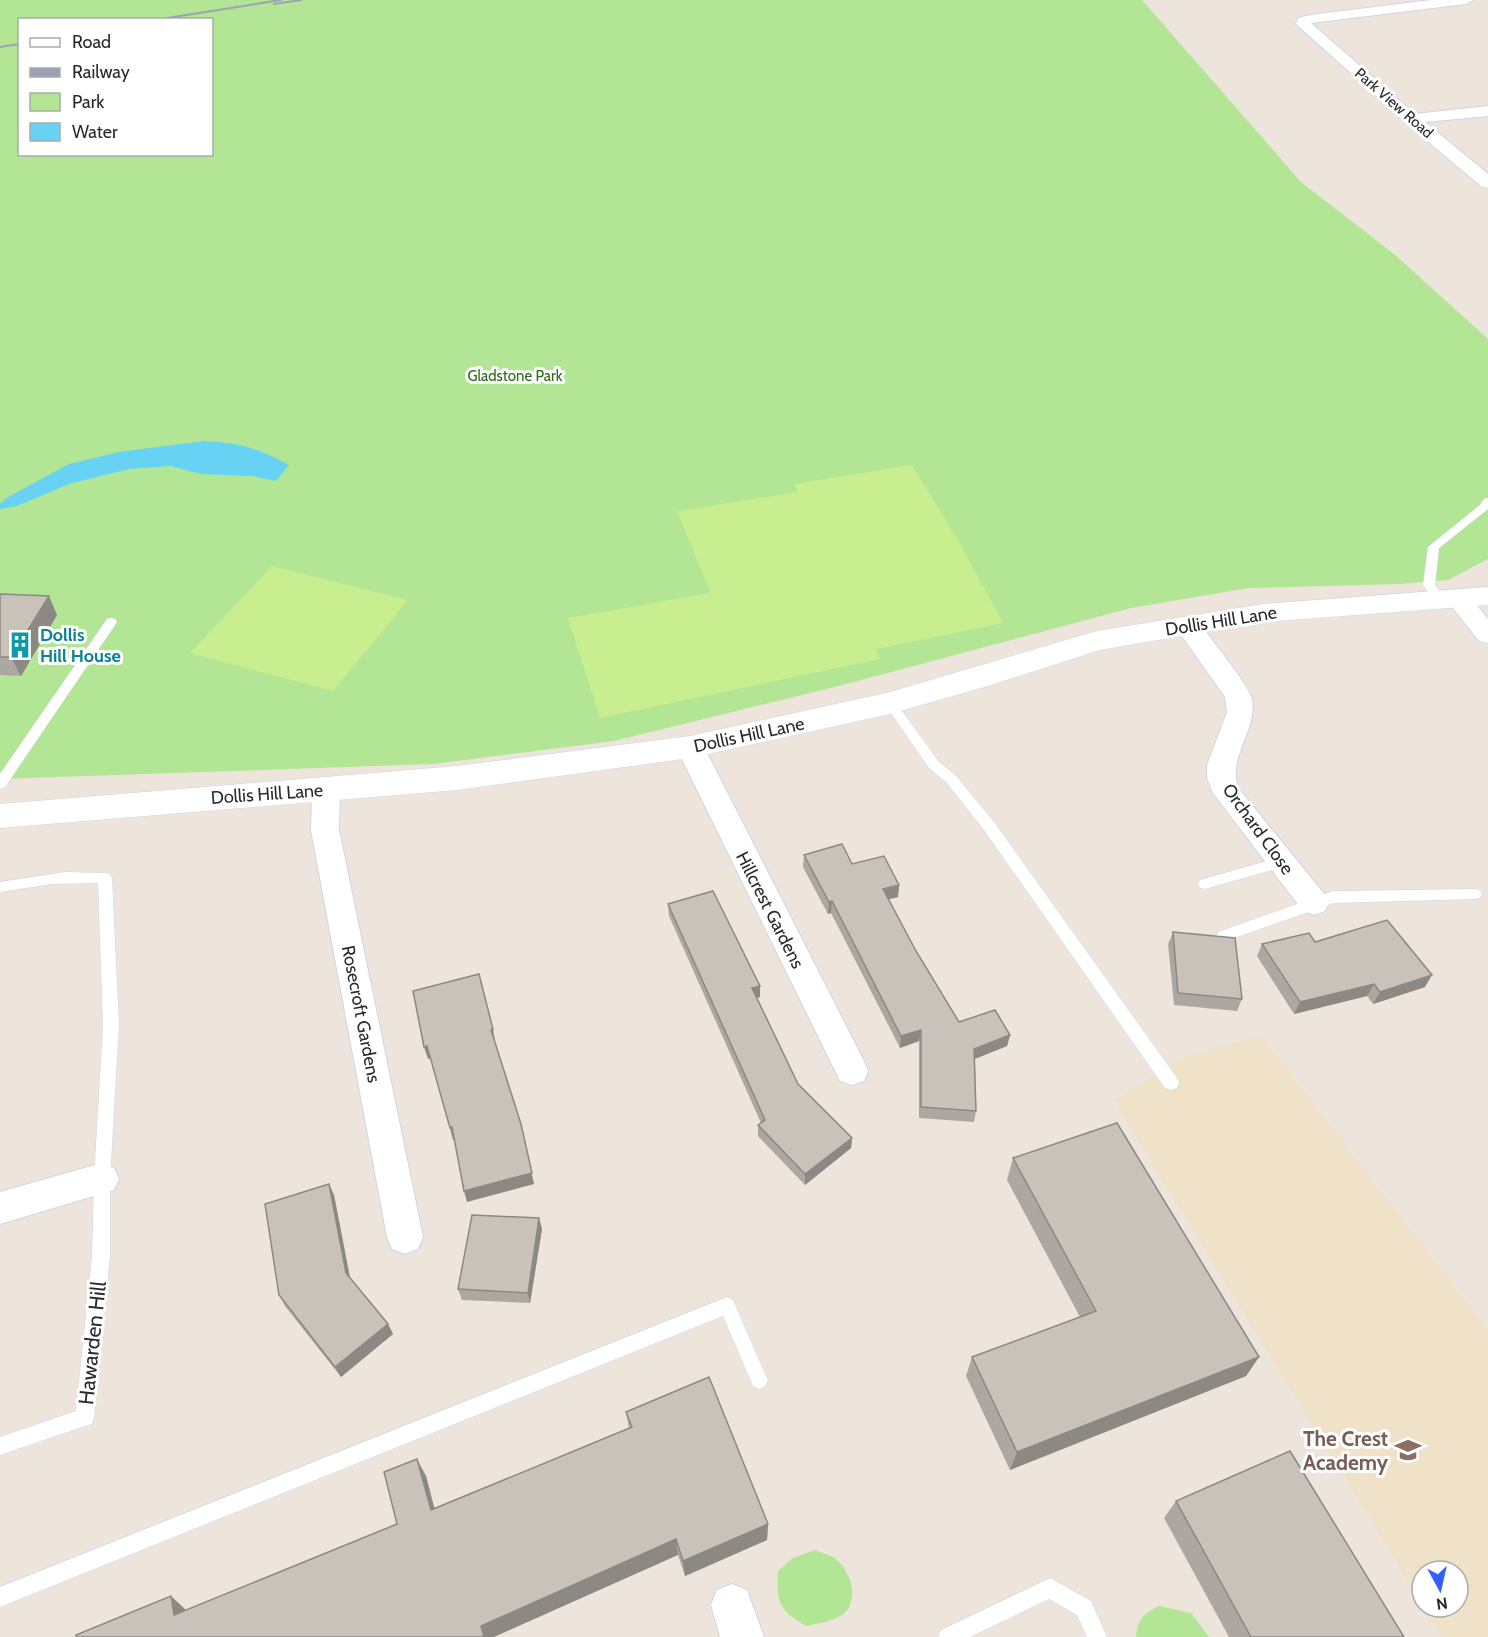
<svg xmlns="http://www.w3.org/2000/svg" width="1488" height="1637" font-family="Cabin,sans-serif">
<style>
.education{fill:#efe2c9}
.green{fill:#b2e694;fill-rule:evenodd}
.pitch{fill:#c8ee8f}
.water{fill:#68d2f5}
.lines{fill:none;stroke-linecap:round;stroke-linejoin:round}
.lane-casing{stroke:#d0d4e4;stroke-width:1}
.street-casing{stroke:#d0d4e4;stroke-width:2}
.secondary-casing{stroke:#d0d4e4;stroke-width:1}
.lane{fill:#fff;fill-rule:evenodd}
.street{fill:#fff;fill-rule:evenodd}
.secondary{fill:#fff;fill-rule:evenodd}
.rail{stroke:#9da1b5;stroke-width:2}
.wall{fill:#aca7a1}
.shaded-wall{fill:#8c8883}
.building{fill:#c8c2bb;stroke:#8c8883;stroke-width:1.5}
.labels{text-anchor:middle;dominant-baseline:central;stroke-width:6;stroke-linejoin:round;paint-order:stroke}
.far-street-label{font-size:15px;fill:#2a2a2a;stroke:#fff}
.far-park-label{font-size:15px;fill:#296b16;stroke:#fff}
.street-label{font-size:18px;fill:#2a2a2a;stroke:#fff}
.culture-label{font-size:18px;font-weight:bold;fill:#0d838f;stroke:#fff;text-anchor:start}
.near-street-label{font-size:21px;fill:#2a2a2a;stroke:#fff}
.near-education-label{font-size:21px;font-weight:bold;fill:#785e54;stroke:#fff;text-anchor:end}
</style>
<rect width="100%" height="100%" fill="#ede5db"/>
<path class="education" d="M1261,1036L1488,1330V1637H1442L1424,1607H1458V1571H1422V1604L1113,1100L1187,1056Z"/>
<g class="green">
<path d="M0,0H1142L1301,182L1394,254L1488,339V559L1448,580L1400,584L1249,588L1131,608L843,685L614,741L433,764L0,779ZM20,20H212V154H20Z"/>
<path d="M815,1550C822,1553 832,1555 837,1560C851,1572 860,1601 843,1614C833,1622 818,1623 806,1626C779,1610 776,1603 778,1571L793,1558Z"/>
<path d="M1159,1606L1191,1613L1209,1637H1136C1137,1620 1144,1613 1159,1606Z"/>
</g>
<g class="pitch">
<path d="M912,465L958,540L1003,623L876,649L880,659L600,718L568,618L711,593L677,511L798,492L794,484Z"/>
<path d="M272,566L408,600L333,691L190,653Z"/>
</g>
<path class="water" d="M204,441C239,443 259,448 289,465L276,481L251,476L201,474L171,466L129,469L69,484L17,506L0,509V504L8,497L69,464L119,452Z"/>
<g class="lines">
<g class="lane-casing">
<g id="lane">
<path d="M1488,498V509L1439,548L1435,585L1446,600L1444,603H1436L1423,585L1428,547L1480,505L1484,499Z"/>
<path d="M111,618L115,619L117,622L115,625L5,787L0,789V774L107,619Z"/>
<path d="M890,699L894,700L939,762L957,777L994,822L1177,1078L1179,1083L1177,1088L1171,1090L1165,1088L984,830L947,783L929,768L884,703Z"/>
<path d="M1281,857L1286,858L1288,862L1286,866L1205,889L1200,888L1198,884L1200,880Z"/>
<path d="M65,872L105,873L110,874L112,878L119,1025L110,1179V1256L94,1417L92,1424L85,1426L0,1455V1437L76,1411L92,1256L94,1179L103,1025L98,883L52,884L0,892V882Z"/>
<path d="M1475,889L1480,890L1482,894L1480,898L1475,899L1334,903L1223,942L1218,940L1216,936L1218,932L1333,891Z"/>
<path d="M727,1297L733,1300L765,1374L768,1380L765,1386L759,1389L753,1386L723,1316L0,1607V1587Z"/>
<path d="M1050,1578L1091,1601L1107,1637H1087L1077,1615L1049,1599L970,1637H938L941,1630Z"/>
</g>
</g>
<g class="street-casing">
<g id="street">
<path d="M1431,0H1473L1466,4L1311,23L1415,114L1488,106V116L1425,122L1488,174V188L1482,187L1413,129L1296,24L1298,18L1310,15Z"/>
<path d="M1458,591L1467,593L1488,619V643L1479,641L1446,599L1449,593Z"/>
<path d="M1187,617L1196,619C1207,634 1249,685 1252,699C1258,731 1226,757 1239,789L1325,895L1329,903L1325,911L1314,915L1303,911L1213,793L1207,778V765L1227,712L1225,697L1174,625L1178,619Z"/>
<path d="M690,737L700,740L704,747L864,1061L868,1071L864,1081L852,1085L840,1081L676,747L680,740Z"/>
<path d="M326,780L336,783L340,790L339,830L423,1237L418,1249L405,1254L392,1249L387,1237L311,830L312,790L316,783Z"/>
<path d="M102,1163L114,1168L119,1179L114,1190L0,1224V1192Z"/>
<path d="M732,1584L747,1590L764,1637H720L711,1605L717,1590Z"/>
</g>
</g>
<g class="secondary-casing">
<path id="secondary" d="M1488,587V605L1263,622L1100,650L988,686L890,714L690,758L457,790L0,828V804L457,766L690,736L890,692L1097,631L1263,604Z"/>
</g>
<use href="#lane" class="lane"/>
<use href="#street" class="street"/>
<use href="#secondary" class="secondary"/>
<g class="rail">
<path d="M274,4L301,0"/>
<path d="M155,20L281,0"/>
<path d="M0,47L20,44"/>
</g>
</g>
<g class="wall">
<path d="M0,594L57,615L21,676L0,675Z"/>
<path d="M804,855L852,864L899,885L898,897L889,899L916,951L959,1022L1010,1035L1007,1046L975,1059L976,1111L974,1122L919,1118V1041L900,1048L831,913L828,914L803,867Z"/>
<path d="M668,904L760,997L757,998L798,1084L852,1138L851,1148L805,1185L758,1136V1125L761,1123L669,916Z"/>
<path d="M1173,932L1242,999L1237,1011L1174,1005L1168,944Z"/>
<path d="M1315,942L1425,987L1373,1004L1367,996L1294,1014L1257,956L1262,944Z"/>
<path d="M1013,1158L1259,1357L1246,1376L1010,1470L966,1376L972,1357L1080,1317L1007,1180Z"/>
<path d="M334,1195L350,1278L388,1324L393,1334L341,1377L285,1306L279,1295Z"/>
<path d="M539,1218L542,1229L530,1303L462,1300L458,1289Z"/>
<path d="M626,1412L768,1524L767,1540L685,1576L678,1555L186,1610L397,1524L426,1476L434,1508L629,1429Z"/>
<path d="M1176,1501L1404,1637H1229L1164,1518Z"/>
</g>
<g class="shaded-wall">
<path d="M49,596L57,615L21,676L11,657Z"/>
<path d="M899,885L898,897L882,901L883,889Z"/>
<path d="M832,901L831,913L828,914L829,902Z"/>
<path d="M1432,975L1425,987L1373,1004L1380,992Z"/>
<path d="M1374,984L1367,996L1294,1014L1300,1002Z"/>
<path d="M760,986V997L752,1000V988Z"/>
<path d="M493,1029L495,1041L494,1042L491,1030Z"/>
<path d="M921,1030L919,1041L900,1048L901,1036Z"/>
<path d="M1010,1035L1007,1046L972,1060L974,1049Z"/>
<path d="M427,1046L431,1058L428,1059L424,1047Z"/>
<path d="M521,1124L534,1184L467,1202L464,1191Z"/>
<path d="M452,1127L456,1139L453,1140L450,1128Z"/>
<path d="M852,1138L851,1148L805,1185V1174Z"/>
<path d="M329,1184L334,1195L351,1283L346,1273Z"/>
<path d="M539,1218L542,1229L530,1303L528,1293Z"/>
<path d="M388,1324L393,1334L341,1377L335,1367Z"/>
<path d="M1259,1357L1246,1376L1010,1470L1017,1452Z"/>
<path d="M417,1459L426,1476L439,1526L431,1510Z"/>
<path d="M768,1524L767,1540L685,1576L683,1561Z"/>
<path d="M676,1539L678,1555L494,1637H484L481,1626Z"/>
<path d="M171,1596L187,1611L174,1615Z"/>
</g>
<g class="building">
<path d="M0,594L49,596L11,657H0Z"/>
<path d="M842,844L852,864L884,856L899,885L883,889L916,951L959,1022L995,1010L1010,1035L974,1049L976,1111L921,1107V1030L901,1036L832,901L829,902L804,855Z"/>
<path d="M713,891L760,986L752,988L798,1084L852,1138L805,1174L758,1125L765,1120L668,904Z"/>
<path d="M1387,920L1432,975L1380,992L1374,984L1300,1002L1262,944L1309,933L1315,942Z"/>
<path d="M1173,932L1235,938L1242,999L1178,993Z"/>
<path d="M479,974L493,1029L491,1030L521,1124L532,1173L464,1191L452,1127L450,1128L427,1046L424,1047L413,991Z"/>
<path d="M1117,1123L1259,1357L1017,1452L972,1357L1096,1311L1013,1158Z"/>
<path d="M329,1184L346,1273L388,1324L335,1367L279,1295L265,1204Z"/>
<path d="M472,1215L539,1218L528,1293L458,1289Z"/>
<path d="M709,1377L768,1524L683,1561L676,1539L481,1626L484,1637H76V1635L171,1596L174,1615L397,1524L384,1472L417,1459L431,1510L632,1427L626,1412Z"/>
<path d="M1290,1451L1404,1637H1251L1176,1501Z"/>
</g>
<defs>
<g id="building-bare" transform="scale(2.07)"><path d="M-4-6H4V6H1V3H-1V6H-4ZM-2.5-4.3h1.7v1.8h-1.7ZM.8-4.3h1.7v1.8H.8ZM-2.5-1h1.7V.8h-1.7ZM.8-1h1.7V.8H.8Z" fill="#0f9aa8" stroke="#fff" stroke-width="2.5" paint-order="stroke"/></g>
<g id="school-bare" transform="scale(2.07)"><path d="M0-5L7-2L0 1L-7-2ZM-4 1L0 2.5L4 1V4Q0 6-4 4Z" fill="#8d6e63" stroke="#fff" stroke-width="2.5" paint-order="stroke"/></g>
</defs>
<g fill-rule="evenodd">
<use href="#building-bare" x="20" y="645"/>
<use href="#school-bare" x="1408" y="1450"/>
</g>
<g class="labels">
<g class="far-street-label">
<text transform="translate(1394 103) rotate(41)">Park View Road</text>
</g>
<g class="far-park-label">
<text x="515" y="376">Gladstone Park</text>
</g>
<g class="street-label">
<text transform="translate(1221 621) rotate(-9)">Dollis Hill Lane</text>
<text transform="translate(749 735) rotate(-12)">Dollis Hill Lane</text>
<text transform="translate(267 794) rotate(-4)">Dollis Hill Lane</text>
<text transform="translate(1258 829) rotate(54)">Orchard Close</text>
<text transform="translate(770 910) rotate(63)">Hillcrest Gardens</text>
<text transform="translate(361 1014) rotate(79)">Rosecroft Gardens</text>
</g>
<g class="culture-label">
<text x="40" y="635">Dollis<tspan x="40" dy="21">Hill House</tspan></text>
</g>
<g class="near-street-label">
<text transform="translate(92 1343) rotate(-84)">Hawarden Hill</text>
</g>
<g class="near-education-label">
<text x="1388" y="1438">The Crest<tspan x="1388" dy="24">Academy</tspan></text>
</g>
</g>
<rect x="18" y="18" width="195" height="138" fill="#ffffff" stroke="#aaaaaa" stroke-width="1.5"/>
<rect x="30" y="38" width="30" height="9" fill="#ffffff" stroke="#aaaaaa" stroke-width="1.5"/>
<text x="72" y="48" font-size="18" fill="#2a2a2a">Road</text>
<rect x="30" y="68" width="30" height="9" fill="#9da1b5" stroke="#aaaaaa" stroke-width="1.5"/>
<text x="72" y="78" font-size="18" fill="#2a2a2a">Railway</text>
<rect x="30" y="93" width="30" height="18" fill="#b2e694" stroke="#aaaaaa" stroke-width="1.5"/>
<text x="72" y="108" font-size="18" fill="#2a2a2a">Park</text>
<rect x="30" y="123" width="30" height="18" fill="#68d2f5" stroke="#aaaaaa" stroke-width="1.5"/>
<text x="72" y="138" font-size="18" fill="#2a2a2a">Water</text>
<g transform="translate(1440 1589) rotate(172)"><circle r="28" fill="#ffffff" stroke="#aaaaaa" stroke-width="1.5"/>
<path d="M0-4.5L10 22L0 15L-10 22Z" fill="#365fff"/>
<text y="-9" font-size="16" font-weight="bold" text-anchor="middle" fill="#2a2a2a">N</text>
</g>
</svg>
